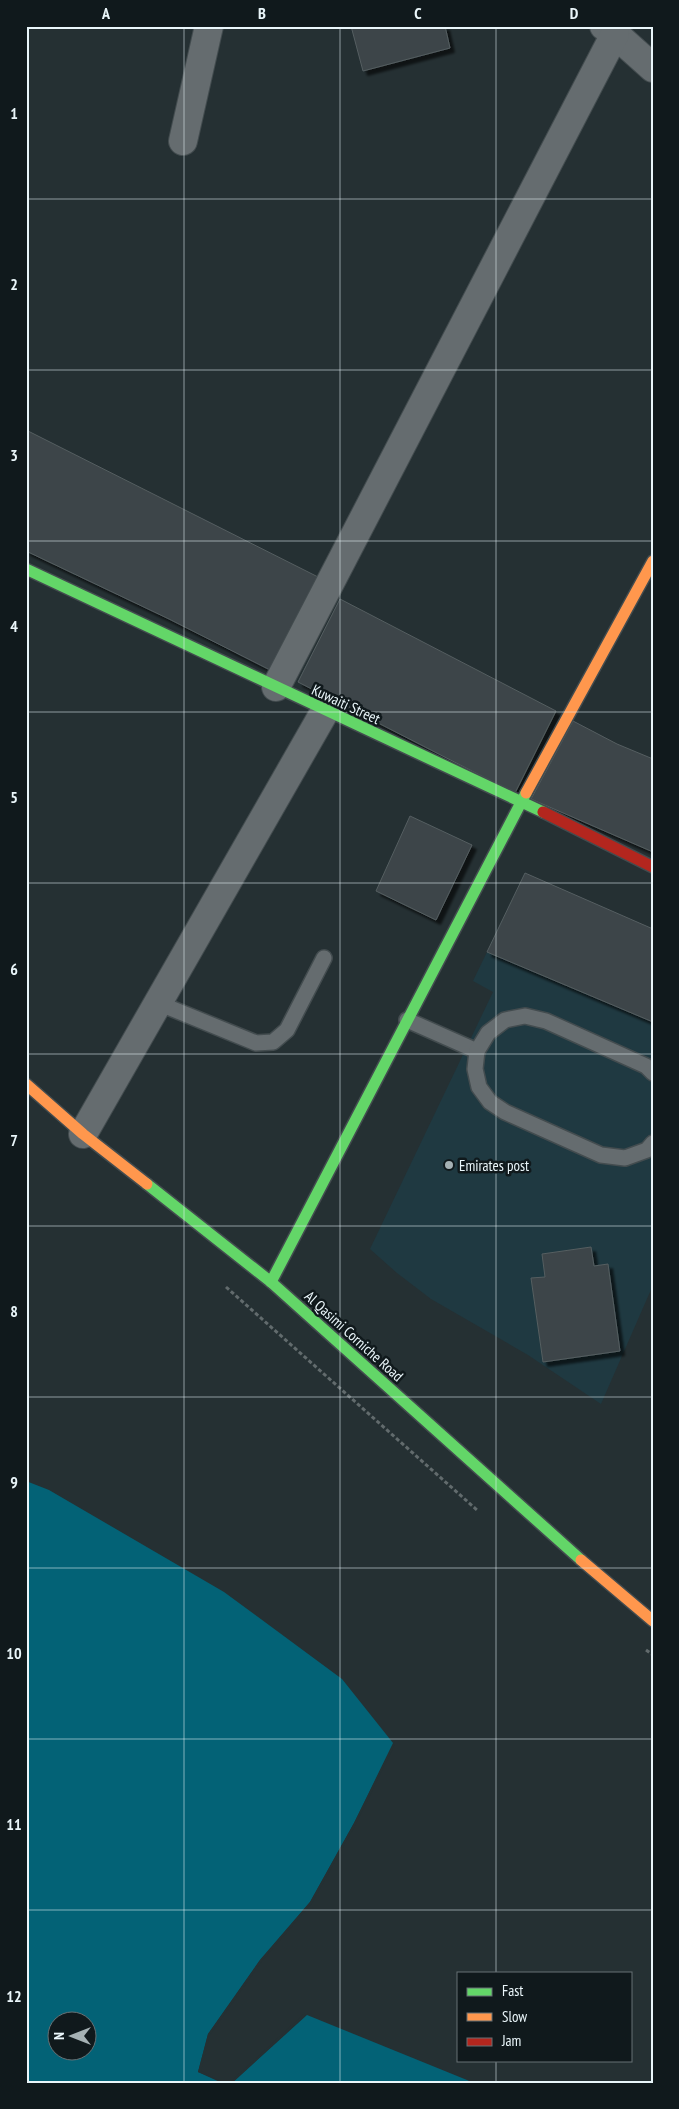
<svg xmlns="http://www.w3.org/2000/svg" width="679" height="2109" font-family="'PT Sans Narrow',sans-serif">
<style>
.built{fill:#1f3941}
.water{fill:#036276;fill-rule:evenodd}
.pier{fill:#253033}
.building{fill:#3c4548;stroke:#555e61;filter:url(#shadow)}
.lines{fill:none;stroke-linecap:round;stroke-linejoin:round}
.lane-casing{stroke:#434c4f;stroke-width:18}
.street-casing{stroke:#434c4f;stroke-width:30}
.fast-casing{stroke:#434c4f;stroke-width:14}
.slow-casing{stroke:#434c4f;stroke-width:14}
.jam-casing{stroke:#434c4f;stroke-width:14}
.path{stroke:#626b6d;stroke-width:3;stroke-dasharray:4 2.5;stroke-linecap:butt}
.lane{stroke:#656c6f;stroke-width:15}
.street{stroke:#656c6f;stroke-width:28}
.fast{stroke:#63d668;stroke-width:11}
.slow{stroke:#ff974d;stroke-width:11}
.jam{stroke:#b3261e;stroke-width:11}
.grid{fill:none;stroke:#eaf6fa;stroke-width:1;stroke-opacity:0.55}
.poi-dot{fill:#a5b1b4;stroke:#10191c;stroke-width:2}
.labels{text-anchor:middle;dominant-baseline:central;stroke-width:5;stroke-linejoin:round;paint-order:stroke}
.street-label{font-size:15px;fill:#eaf6fa;stroke:#10191c}
.poi-label{font-size:15px;fill:#eaf6fa;stroke:#10191c;text-anchor:start}
.neatline{fill:none;stroke:#eaf6fa;stroke-width:2}
.grid-label{font-size:16px;text-anchor:middle;font-weight:bold;fill:#eaf6fa}
</style>
<defs>
<filter id="shadow"><feDropShadow dx="4.5" dy="4.5" stdDeviation="1" flood-color="#0009"/></filter>
</defs>
<rect width="100%" height="100%" fill="#253033"/>
<path class="built" d="M525,873L653,929V1285L601,1404L528,1355L431,1299L397,1273L370,1249L493,992L473,981Z"/>
<g class="water">
<path d="M26,1481L49,1490L224,1592L342,1679L393,1743L354,1823L310,1902L260,1960L208,2034L198,2072L222,2083H26ZM58,2022H88V2052H58Z"/>
<path d="M307,2015L467,2080L473,2083H232Z"/>
</g>
<g class="pier">
<path d="M395,1741V1744L356,1824L312,1903L262,1961L210,2035L201,2071L225,2083L198,2072L208,2034L260,1960L310,1902L354,1823Z"/>
<path d="M305,2013H308L232,2083H229Z"/>
</g>
<g class="building">
<path d="M351,26H445L450,48L363,71Z"/>
<path d="M26,430L324,580L274,672L169,619L26,551Z"/>
<path d="M340,599L556,711L515,793L298,682Z"/>
<path d="M573,721L617,744L653,759V852L531,799Z"/>
<path d="M410,816L472,845L436,920L376,891Z"/>
<path d="M525,873L653,929V1022L487,952Z"/>
<path d="M591,1247L594,1266L608,1264L620,1351L543,1362L531,1278L545,1277L542,1254Z"/>
</g>
<g class="lines">
<g class="lane-casing">
<g id="lane">
<path d="M158,1003L256,1043L273,1042L287,1030L324,958"/>
<path d="M407,1020L477,1051"/>
<path d="M653,1073L646,1066L546,1021L525,1016L505,1020L488,1033L477,1051L475,1069L479,1087L490,1102L505,1112L601,1155L625,1158L647,1150L653,1143"/>
</g>
</g>
<g class="street-casing">
<g id="street">
<path d="M604,26L615,34L653,68"/>
<path d="M183,141L209,26"/>
<path d="M276,687L615,34"/>
<path d="M83,1134L325,711"/>
</g>
</g>
<g class="fast-casing">
<g id="fast">
<path d="M26,569L543,812"/>
<path d="M147,1184L271,1282L581,1560"/>
<path d="M271,1282L526,793"/>
</g>
</g>
<g class="slow-casing">
<g id="slow">
<path d="M526,793L653,561"/>
<path d="M26,1084L83,1134L147,1184"/>
<path d="M581,1560L653,1621"/>
</g>
</g>
<g class="jam-casing">
<path id="jam" d="M543,812L653,867"/>
</g>
<g class="path">
<path d="M226,1287L477,1510"/>
<path d="M646,1650L653,1655"/>
</g>
<use href="#lane" class="lane"/>
<use href="#street" class="street"/>
<use href="#fast" class="fast"/>
<use href="#slow" class="slow"/>
<use href="#jam" class="jam"/>
</g>
<path class="grid" d="M184,26V2083M340,26V2083M496,26V1973M26,199H653M26,370H653M26,541H653M26,712H653M26,883H653M26,1054H653M26,1226H653M26,1397H653M26,1568H653M26,1739H653M26,1910H653M496,2060V2083"/>
<circle class="poi-dot" cx="449" cy="1165" r="5"/>
<g class="labels">
<g class="street-label">
<text transform="translate(346 704) rotate(25)">Kuwaiti Street</text>
<text transform="translate(354 1336) rotate(42)">Al Qasimi Corniche Road</text>
</g>
<g class="poi-label">
<text x="459" y="1165">Emirates post</text>
</g>
</g>
<rect width="679" height="2109" fill="none" stroke="#10191c" stroke-width="55"/>
<rect x="457" y="1972" width="175" height="90" fill="#10191c" stroke="#677175"/>
<rect x="467" y="1988" width="25" height="8" fill="#63d668" stroke="#677175"/>
<text x="502" y="1996" font-size="15" fill="#eaf6fa">Fast</text>
<rect x="467" y="2013" width="25" height="8" fill="#ff974d" stroke="#677175"/>
<text x="502" y="2022" font-size="15" fill="#eaf6fa">Slow</text>
<rect x="467" y="2038" width="25" height="8" fill="#b3261e" stroke="#677175"/>
<text x="502" y="2046" font-size="15" fill="#eaf6fa">Jam</text>
<g transform="translate(72 2036) rotate(270)"><circle r="24" fill="#10191c" stroke="#677175"/>
<path d="M0-4L9 19L0 12L-9 19Z" fill="#a5b1b4"/>
<text y="-8" font-size="14" font-weight="bold" text-anchor="middle" fill="#eaf6fa">N</text>
</g>
<rect x="28" y="28" width="624" height="2054" class="neatline"/>
<g class="grid-label">
<text x="106" y="19">A</text>
<text x="262" y="19">B</text>
<text x="418" y="19">C</text>
<text x="574" y="19">D</text>
<text x="14" y="119">1</text>
<text x="14" y="290">2</text>
<text x="14" y="461">3</text>
<text x="14" y="632">4</text>
<text x="14" y="803">5</text>
<text x="14" y="975">6</text>
<text x="14" y="1146">7</text>
<text x="14" y="1317">8</text>
<text x="14" y="1488">9</text>
<text x="14" y="1659">10</text>
<text x="14" y="1830">11</text>
<text x="14" y="2002">12</text>
</g>
</svg>
